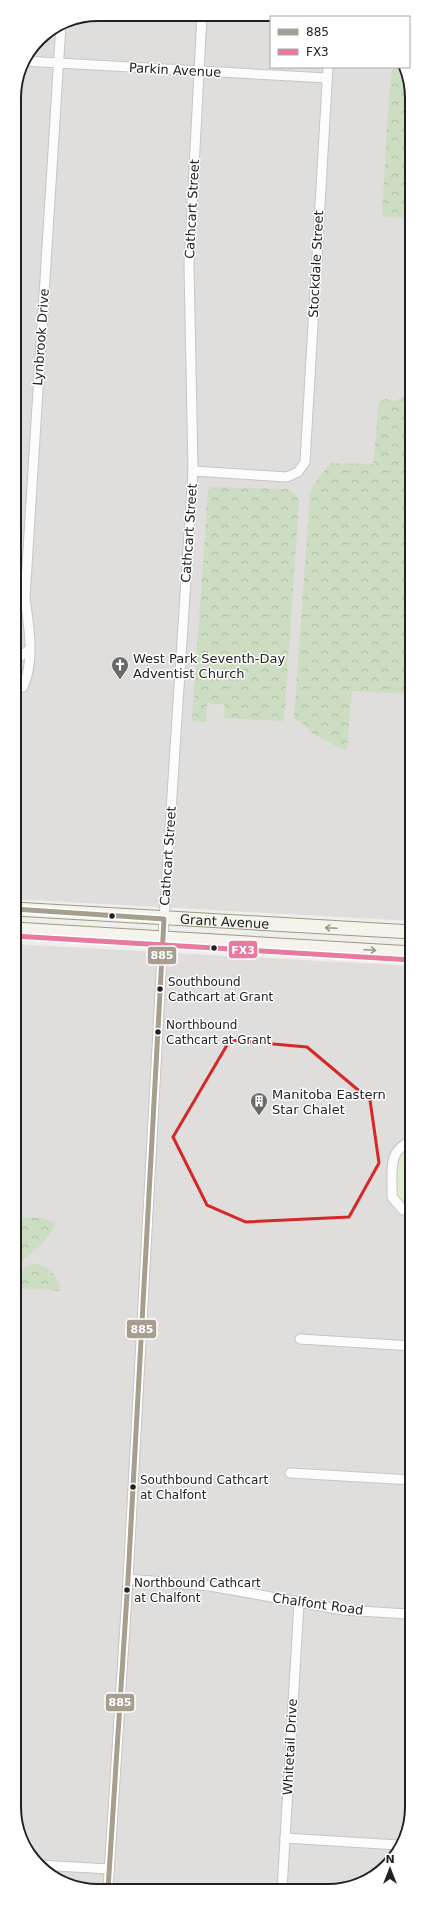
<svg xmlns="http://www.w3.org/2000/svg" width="426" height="1905" font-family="'DejaVu Sans',sans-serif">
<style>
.residential{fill:#dfdedc}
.grass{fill:#deebcc}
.forest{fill:url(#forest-crowns)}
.parking{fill:#e0dfde}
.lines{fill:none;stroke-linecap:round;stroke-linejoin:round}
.minor-casing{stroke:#c7c6c5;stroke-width:11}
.secondary-casing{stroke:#9a9a82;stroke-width:15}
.minor{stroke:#fdfcfc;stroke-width:9}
.secondary{stroke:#f4f4ed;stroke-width:13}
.bus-1-casing{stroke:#fff;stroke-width:8}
.bus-2-casing{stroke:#fff;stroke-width:8}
.bus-1{stroke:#a79e8f;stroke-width:5}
.bus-2{stroke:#e8799f;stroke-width:5}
.oneway{stroke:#969692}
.marked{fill:none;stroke:#d62828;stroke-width:3;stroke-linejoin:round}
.bus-dot{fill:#222;stroke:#fff;stroke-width:1.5}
.labels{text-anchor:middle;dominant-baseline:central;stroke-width:3;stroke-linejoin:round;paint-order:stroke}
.bus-label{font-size:12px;fill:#222;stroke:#fff;text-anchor:start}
.street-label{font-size:13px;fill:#222;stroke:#fff}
.poi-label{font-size:13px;fill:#222;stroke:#fff;text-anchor:start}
.rim{fill:none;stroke:#222;stroke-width:2}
.line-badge{stroke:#fff;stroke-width:1.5}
.badge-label{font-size:11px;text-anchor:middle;font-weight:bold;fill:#fff}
</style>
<defs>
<pattern id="forest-crowns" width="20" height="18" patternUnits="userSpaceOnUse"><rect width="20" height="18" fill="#cdddc1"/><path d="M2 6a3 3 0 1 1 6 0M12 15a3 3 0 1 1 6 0" fill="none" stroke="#b0bda6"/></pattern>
</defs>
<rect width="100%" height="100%" fill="#f0eeeb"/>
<g class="residential">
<path d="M98,14L345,16L347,17H271V67H402L411,87L412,921L14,899V93L20,66L39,38L66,20Z"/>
<path d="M14,944L412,966V1812L391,1863L365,1882L339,1890L81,1889L35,1863L15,1818Z"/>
</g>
<path class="grass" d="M412,1145V1208H407L395,1196L398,1158L402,1150Z"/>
<g class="forest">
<path d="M394,67H402L411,87V219L382,216L387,125L391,75Z"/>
<path d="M411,363V694L352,691L347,749L343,750L312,733L304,725L294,718L310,494L313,485L331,463L373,464L379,402L386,399L395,401L409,393Z"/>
<path d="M211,487L286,489C293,492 297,494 299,502L284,721L224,718L225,705L207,703L206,722L192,721L208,491Z"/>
<path d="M15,1218H43L55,1223C54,1236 26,1259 15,1265Z"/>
<path d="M37,1263C50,1270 60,1276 60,1291L20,1288L15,1282C21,1272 25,1265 37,1263Z"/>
</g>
<g class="parking">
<path d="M92,696L135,699L138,705L143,709L150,710L147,759L149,763L171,764L170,778L89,775Z"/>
<path d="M36,778L148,785V796L144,809L120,808L115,812L64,810L61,845L32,844Z"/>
<path d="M97,959L131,960L139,969L137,994L86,992L87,967Z"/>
</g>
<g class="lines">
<g class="minor-casing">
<g id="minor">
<path d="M331,17V16"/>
<path d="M23,61L327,78"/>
<path d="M193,471L287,477L298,472L305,462L328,67"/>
<path d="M14,665L18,658L29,650"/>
<path d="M14,686L23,687C35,660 29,627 25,598L61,24"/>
<path d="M412,1141C386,1150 393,1173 392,1197L403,1210L412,1211"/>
<path d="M300,1339L412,1346"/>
<path d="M290,1473L412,1480"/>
<path d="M128,1579L210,1586L343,1610L408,1614L412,1612"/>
<path d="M411,1813L412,1807"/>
<path d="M285,1838L398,1845"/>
<path d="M39,1865L109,1869"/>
<path d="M108,1889L128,1579L164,919L193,471L189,264L202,15"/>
<path d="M282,1890L299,1603"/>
</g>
</g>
<g class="secondary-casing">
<g id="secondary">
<path id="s1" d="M14,909L412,932"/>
<path d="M14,929L412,953"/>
</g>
</g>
<use href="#minor" class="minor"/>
<use href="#secondary" class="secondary"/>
<g class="bus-1-casing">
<path id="bus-1" d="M14,909L164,919L128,1579L108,1889"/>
</g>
<g class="bus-2-casing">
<path id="bus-2" d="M14,936L412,960"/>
</g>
<use href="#bus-1" class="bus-1"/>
<use href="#bus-2" class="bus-2"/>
</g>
<defs><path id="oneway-shaft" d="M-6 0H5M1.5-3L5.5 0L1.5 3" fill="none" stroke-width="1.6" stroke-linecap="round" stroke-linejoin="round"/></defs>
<g class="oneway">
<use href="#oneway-shaft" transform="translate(331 928) rotate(-177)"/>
<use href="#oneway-shaft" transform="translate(370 950) rotate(3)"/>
</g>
<path class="marked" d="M230,1040L307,1047L370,1100L379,1163L349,1217L246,1222L207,1205L173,1137Z"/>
<defs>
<g id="church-pin" transform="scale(0.9)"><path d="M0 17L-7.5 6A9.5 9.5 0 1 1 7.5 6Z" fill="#6a6968" stroke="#fff"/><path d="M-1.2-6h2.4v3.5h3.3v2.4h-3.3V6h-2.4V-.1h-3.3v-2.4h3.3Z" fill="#fff"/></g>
<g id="building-pin" transform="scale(0.9)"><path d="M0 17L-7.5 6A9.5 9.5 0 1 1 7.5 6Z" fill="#6a6968" stroke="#fff"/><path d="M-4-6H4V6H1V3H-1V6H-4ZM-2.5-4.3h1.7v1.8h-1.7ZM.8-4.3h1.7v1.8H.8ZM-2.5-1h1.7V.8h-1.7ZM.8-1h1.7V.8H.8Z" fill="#fff"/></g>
</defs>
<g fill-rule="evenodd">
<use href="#church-pin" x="120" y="665"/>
<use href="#building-pin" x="259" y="1101"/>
</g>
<g class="bus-dot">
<circle cx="112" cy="916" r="3.5"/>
<circle cx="214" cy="948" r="3.5"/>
<circle cx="160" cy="989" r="3.5"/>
<circle cx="158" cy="1032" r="3.5"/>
<circle cx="133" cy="1487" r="3.5"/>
<circle cx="127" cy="1590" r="3.5"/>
</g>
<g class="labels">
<g class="bus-label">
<text x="168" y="982">Southbound<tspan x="168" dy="15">Cathcart at Grant</tspan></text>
<text x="166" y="1025">Northbound<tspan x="166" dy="15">Cathcart at Grant</tspan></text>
<text x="140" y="1480">Southbound Cathcart<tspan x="140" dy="15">at Chalfont</tspan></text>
<text x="134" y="1583">Northbound Cathcart<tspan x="134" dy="15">at Chalfont</tspan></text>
</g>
<g class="street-label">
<text transform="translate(175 70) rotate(3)">Parkin Avenue</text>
<text transform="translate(192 209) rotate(-87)">Cathcart Street</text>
<text transform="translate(316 264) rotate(-87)">Stockdale Street</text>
<text transform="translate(41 337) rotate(-86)">Lynbrook Drive</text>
<text transform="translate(189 533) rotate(-86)">Cathcart Street</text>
<text transform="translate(168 856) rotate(-86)">Cathcart Street</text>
<text stroke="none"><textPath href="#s1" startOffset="211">Grant Avenue</textPath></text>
<text transform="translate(318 1604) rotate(8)">Chalfont Road</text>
<text transform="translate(290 1747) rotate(-87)">Whitetail Drive</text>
</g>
<g class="poi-label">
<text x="133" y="658">West Park Seventh-Day<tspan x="133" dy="15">Adventist Church</tspan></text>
<text x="272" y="1094">Manitoba Eastern<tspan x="272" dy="15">Star Chalet</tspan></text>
</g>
</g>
<path d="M0 0H426V1905H0ZM98 21H328A77 77 0 0 1 405 98V1807A77 77 0 0 1 328 1884H98A77 77 0 0 1 21 1807V98A77 77 0 0 1 98 21Z" fill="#fff" fill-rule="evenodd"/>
<path class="rim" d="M98 21H328A77 77 0 0 1 405 98V1807A77 77 0 0 1 328 1884H98A77 77 0 0 1 21 1807V98A77 77 0 0 1 98 21Z"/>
<g class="line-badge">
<rect x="228" y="940" width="30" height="19" rx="4" fill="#e8799f"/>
<rect x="147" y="946" width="30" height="19" rx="4" fill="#a79e8f"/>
<rect x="126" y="1319" width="31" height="20" rx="4" fill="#a79e8f"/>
<rect x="105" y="1693" width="30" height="19" rx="4" fill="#a79e8f"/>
</g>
<g class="badge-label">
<text x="243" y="954">FX3</text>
<text x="162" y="959">885</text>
<text x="142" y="1333">885</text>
<text x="120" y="1706">885</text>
</g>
<rect x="270" y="16" width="140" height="52" fill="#ffffff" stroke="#a7a7a7"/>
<rect x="278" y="29" width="20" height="6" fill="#a79e8f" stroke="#a7a7a7"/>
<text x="306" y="36" font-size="12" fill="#222222">885</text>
<rect x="278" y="49" width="20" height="6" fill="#e8799f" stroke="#a7a7a7"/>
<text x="306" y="56" font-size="12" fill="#222222">FX3</text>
<g transform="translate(390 1869)" stroke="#ffffff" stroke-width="3" paint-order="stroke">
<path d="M0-3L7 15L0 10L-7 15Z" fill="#222222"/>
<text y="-6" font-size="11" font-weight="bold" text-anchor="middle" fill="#222222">N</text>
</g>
</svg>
